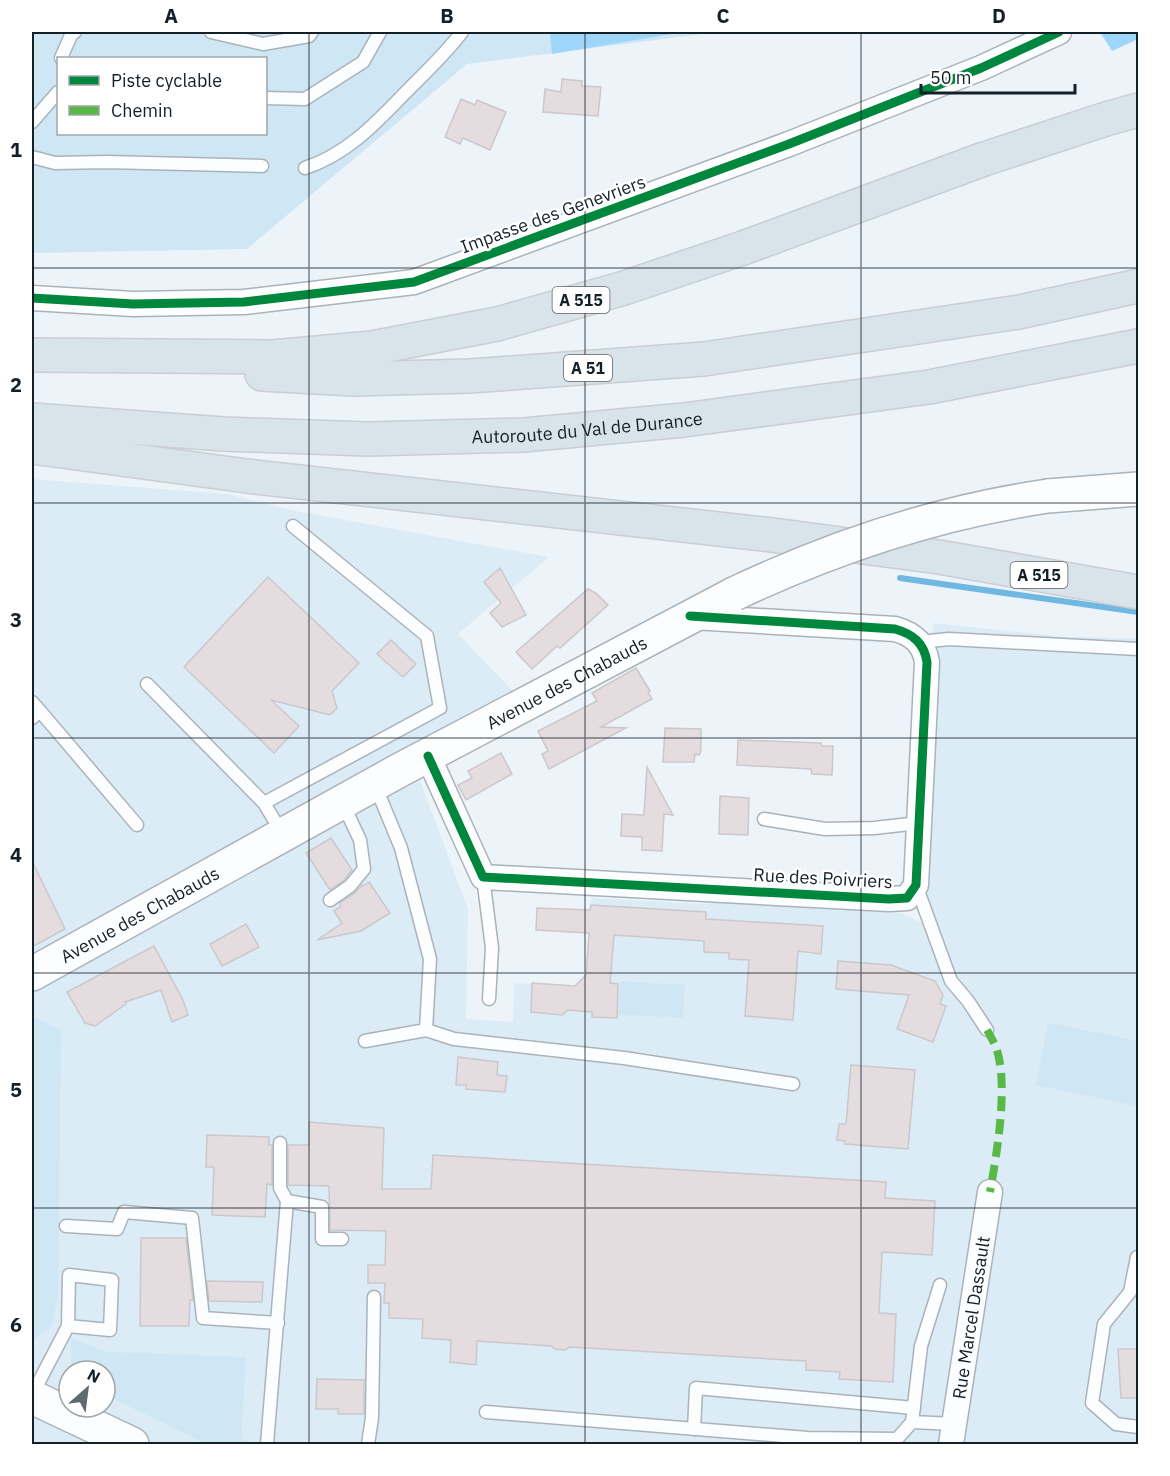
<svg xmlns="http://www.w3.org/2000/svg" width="1170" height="1476" font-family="'IBM Plex Sans',sans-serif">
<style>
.built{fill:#dbecf7;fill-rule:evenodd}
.green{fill:#cfe6f5;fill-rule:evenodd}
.forest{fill:#9dd6f8}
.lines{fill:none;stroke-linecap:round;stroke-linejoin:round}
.stream{stroke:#70b8e1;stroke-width:6}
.building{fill:#e5dce0;stroke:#cbc7ca;stroke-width:1.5}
.lane-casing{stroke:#aab3b9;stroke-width:15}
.street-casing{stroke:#aab3b9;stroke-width:27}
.secondary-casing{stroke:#aab3b9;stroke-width:36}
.highway-casing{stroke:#caced2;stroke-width:36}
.lane{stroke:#fcfdfe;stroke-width:12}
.street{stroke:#fcfdfe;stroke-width:24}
.secondary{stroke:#fcfdfe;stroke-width:33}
.highway{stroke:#d9e3ea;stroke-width:33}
.secondary-bridge-casing{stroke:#aab3b9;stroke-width:36;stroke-linecap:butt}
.secondary-bridge{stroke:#fcfdfe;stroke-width:33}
.quiet{stroke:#58b947;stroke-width:8;stroke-dasharray:15 8;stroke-linecap:butt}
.cycleway-casing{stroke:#fff;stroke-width:13}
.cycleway{stroke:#00873e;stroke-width:9}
.grid{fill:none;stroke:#142028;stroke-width:1.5;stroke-opacity:0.55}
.labels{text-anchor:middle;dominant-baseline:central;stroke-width:5;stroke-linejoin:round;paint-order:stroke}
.shield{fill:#fff;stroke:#5a6368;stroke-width:1.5}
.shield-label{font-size:16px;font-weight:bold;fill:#142028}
.street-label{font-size:18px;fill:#142028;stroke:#fff}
.neatline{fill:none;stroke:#142028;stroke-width:2}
.grid-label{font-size:20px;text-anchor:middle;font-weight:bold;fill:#142028}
</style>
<rect width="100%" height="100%" fill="#edf4f9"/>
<path class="built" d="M32,479L227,494L291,510L549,557L458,634L513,691L409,751L468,909L466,1019L513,1022L514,983L565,985L570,990L594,969L587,967L591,898L706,904L730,901L732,903L768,906L772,900L902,913L924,924L933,623L1065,637L1138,638V1444H654L638,1443L637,1444H32ZM69,1371H105V1407H69Z"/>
<g class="green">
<path d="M32,32H719L467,64L247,249L32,253ZM58,58H266V134H58Z"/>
<path d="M620,981L685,985L683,1018L618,1014Z"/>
<path d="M32,1016L61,1030L58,1298L51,1327L32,1340Z"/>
<path d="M1048,1023L1138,1041V1106L1036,1085Z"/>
<path d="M70,1338L108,1352L246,1357L241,1438L249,1442L247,1444H207L105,1395V1371H72Z"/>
</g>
<g class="forest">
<path d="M550,32H684L552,54Z"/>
<path d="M1100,32H1138V39L1112,51Z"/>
</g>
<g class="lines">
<path class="stream" d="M900,578L1138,612"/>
</g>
<g class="building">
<path d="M562,79L582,81V86L601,87L598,116L543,112L545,89L561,92Z"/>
<path d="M461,99L475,105L477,100L506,112L490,150L463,138L460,144L445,137Z"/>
<path d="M500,568L526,615L502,627L490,613L501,603L484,582Z"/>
<path d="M268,577L359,663L332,691L337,708L330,715L271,700L299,726L274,753L184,667Z"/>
<path d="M588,589L596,593L608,605L560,648L557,646L532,669L516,652Z"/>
<path d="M391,640L416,664L403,677L377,654Z"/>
<path d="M636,668L650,691L648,692L652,699L601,727L626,728L549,769L542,754L548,751L538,731L597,701L592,693Z"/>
<path d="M665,728L701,729V750L699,755L695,754L694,762H663Z"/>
<path d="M738,740L821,743L822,746H833L832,775L812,774L811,769L737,765Z"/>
<path d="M501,753L512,774L466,800L458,785L472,778L468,771Z"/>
<path d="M647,767L673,815L664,814L662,851L642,850V837L621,836L622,814L644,815Z"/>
<path d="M720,796L749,798L748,835L719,834Z"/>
<path d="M331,838L352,870L344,880L330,890L306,853Z"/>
<path d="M32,861L65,929L32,947Z"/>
<path d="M369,882L390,913L361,931L317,940L342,923L334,911L341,906L340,903L355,893L362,885L363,886Z"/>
<path d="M591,905L706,912V919L823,926L821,954L798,951L793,1020L745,1016L749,960L729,959V953L704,952V941L614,935L610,983L618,984L617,1018L592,1017V1012L568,1010L562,1015L531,1012L532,983L575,986L586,975L589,933L536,930L537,908L590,910Z"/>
<path d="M246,924L259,947L222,966L210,944Z"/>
<path d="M154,946L183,1000L188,1015L172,1022L161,990L125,1002L126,1004L95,1026L85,1023L67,992Z"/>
<path d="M838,961L891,965L935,981L943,995L940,1004L946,1006L933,1042L897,1029L909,995L836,989Z"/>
<path d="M458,1057L498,1062L497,1075L507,1076L505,1092L466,1089V1085H456Z"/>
<path d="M851,1065L915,1070L908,1149L845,1144V1141L837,1140L839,1124H846Z"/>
<path d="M309,1122L384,1128L382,1189H431L433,1155L886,1182L885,1198L935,1201L932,1255L882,1252L879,1313L896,1314L893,1382L839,1379L840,1372L806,1370V1361L570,1347L565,1350L555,1349L551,1346L477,1341L476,1365L450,1362L451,1340L422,1338L423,1319L389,1318V1303H384L385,1283H368V1265H385L386,1231L330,1230L329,1186L288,1185V1145H309Z"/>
<path d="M207,1135L269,1137V1145H272V1185L267,1184L265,1217L212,1215L214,1167H206Z"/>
<path d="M141,1238H186L193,1300H190L189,1326H140Z"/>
<path d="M207,1281L263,1282L262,1302L209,1301Z"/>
<path d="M1118,1349H1138V1398H1121Z"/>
<path d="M317,1379L364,1380V1414H338V1409H316Z"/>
</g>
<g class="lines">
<g class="lane-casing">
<g id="lane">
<path d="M211,32L263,44L309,36L312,32"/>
<path d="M61,58L71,35L75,32"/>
<path d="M266,98L305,99L363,62L380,32"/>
<path d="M32,122L58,92"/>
<path d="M32,157L55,163L107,162L262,166"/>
<path d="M305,168C348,154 378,121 408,90C427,71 446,53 462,32"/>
<path d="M920,642L949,639L1138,649"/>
<path d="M147,684L264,803L282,833"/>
<path d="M32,702L40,711"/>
<path d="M32,718L40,711L137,825"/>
<path d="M264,803L440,708L427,636L293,526"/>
<path d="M764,819L825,829L874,828L919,823"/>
<path d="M483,877L492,948L489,999"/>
<path d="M916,885L951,981L968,1001L987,1030"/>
<path d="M330,900L350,886L364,869L360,840L343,804"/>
<path d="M426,1030L454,1039L624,1058L793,1084"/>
<path d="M365,1041L426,1030L430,959L401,848L375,785"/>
<path d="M287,1201L322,1207V1239H342"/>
<path d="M66,1226L117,1229L124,1212L192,1218L203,1318L278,1323"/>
<path d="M1137,1257L1130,1292L1104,1324L1092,1403L1116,1424L1138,1427"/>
<path d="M940,1285L921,1346L912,1422L954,1424"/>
<path d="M32,1395L68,1326L69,1275L112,1280L110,1330L68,1326"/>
<path d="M486,1412L808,1438L897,1439L912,1422"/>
<path d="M694,1429L696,1388L914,1408"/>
<path d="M267,1444L287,1201L280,1188V1143"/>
<path d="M368,1444L372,1418L374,1297"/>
</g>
</g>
<g class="street-casing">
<g id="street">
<path d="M32,298L133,304L244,302L414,282L789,144L981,68L1059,32"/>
<path d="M428,756L483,877L889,899L907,898L916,885L927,662C924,643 913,634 895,629L692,617"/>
<path id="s1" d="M951,1444L990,1192"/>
</g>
</g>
<g class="secondary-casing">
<g id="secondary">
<path d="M1048,496L1138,489"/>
<path id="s2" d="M32,974L398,771L734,594"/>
<path d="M32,1397L132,1444"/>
</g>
</g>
<g class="highway-casing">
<g id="highway">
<path d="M32,355L272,357L372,348L497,324L621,289L743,248L984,159L1106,119L1138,110"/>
<path d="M262,374L353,379L470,376L704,359L1019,312L1138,286"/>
<path id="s3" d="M32,420L223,434L368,439L524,435L684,420L929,387L1138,346"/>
<path d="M32,447L247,476L772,535L939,557L1138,592"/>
</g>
</g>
<use href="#lane" class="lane"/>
<use href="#street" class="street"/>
<use href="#secondary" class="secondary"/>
<use href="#highway" class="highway"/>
<g class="secondary-bridge-casing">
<path id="secondary-bridge" d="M734,594C833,547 939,512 1048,496"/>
</g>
<use href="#secondary-bridge" class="secondary-bridge"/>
<path class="quiet" d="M987,1030C990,1035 993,1041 996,1047C1009,1084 997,1152 990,1192"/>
<g class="cycleway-casing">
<g id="cycleway">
<path d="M32,298L133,304L244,302L414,282L789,144L981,68L1059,32"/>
<path d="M428,756L483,877L889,899L907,898L916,885L927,662C924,643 913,634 895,629L690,616"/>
</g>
</g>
<use href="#cycleway" class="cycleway"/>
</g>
<path class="grid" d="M309,32V1444M585,32V1444M861,32V1444M32,268H1138M32,503H1138M32,738H1138M32,973H1138M32,1208H1138"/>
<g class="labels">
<g class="shield">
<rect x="552.5" y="287" width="57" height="26" rx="4.5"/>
<rect x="564" y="355" width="48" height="26" rx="4.5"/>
<rect x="1010.5" y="562" width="57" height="26" rx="4.5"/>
</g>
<g class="shield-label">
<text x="581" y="300">A 515</text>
<text x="588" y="368">A 51</text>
<text x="1039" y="575">A 515</text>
</g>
<g class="street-label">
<text transform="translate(553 214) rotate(-20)">Impasse des Genevriers</text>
<text stroke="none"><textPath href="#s3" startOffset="556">Autoroute du Val de Durance</textPath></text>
<text stroke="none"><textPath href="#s2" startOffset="609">Avenue des Chabauds</textPath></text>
<text transform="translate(823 878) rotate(3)">Rue des Poivriers</text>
<text stroke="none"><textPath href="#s2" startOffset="123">Avenue des Chabauds</textPath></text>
<text stroke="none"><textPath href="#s1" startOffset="128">Rue Marcel Dassault</textPath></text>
</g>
</g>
<rect width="1170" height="1476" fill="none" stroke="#ffffff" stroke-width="66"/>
<rect x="57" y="57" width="210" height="78" fill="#ffffff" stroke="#a1a6a9" stroke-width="1.5"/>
<rect x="69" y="76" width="30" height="9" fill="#00873e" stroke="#a1a6a9" stroke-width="1.5"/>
<text x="111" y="87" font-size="18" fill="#142028">Piste cyclable</text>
<rect x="69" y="106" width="30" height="9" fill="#58b947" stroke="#a1a6a9" stroke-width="1.5"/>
<text x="111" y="117" font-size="18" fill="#142028">Chemin</text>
<g transform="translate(87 1389) rotate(28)"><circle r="28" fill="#ffffff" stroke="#a1a6a9" stroke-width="1.5"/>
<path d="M0-4.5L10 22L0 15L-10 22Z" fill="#606a71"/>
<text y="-9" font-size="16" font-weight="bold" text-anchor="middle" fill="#142028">N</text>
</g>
<path d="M921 84v9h154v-9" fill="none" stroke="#142028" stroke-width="3"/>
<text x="930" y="84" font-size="18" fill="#142028" stroke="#ffffff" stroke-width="4.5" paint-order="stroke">50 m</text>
<rect x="33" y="33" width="1104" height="1410" class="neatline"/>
<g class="grid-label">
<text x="171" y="23">A</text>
<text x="447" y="23">B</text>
<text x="723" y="23">C</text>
<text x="999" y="23">D</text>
<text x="16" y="157">1</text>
<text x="16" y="392">2</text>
<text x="16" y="627">3</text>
<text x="16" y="862">4</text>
<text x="16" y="1097">5</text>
<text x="16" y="1332">6</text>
</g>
</svg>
